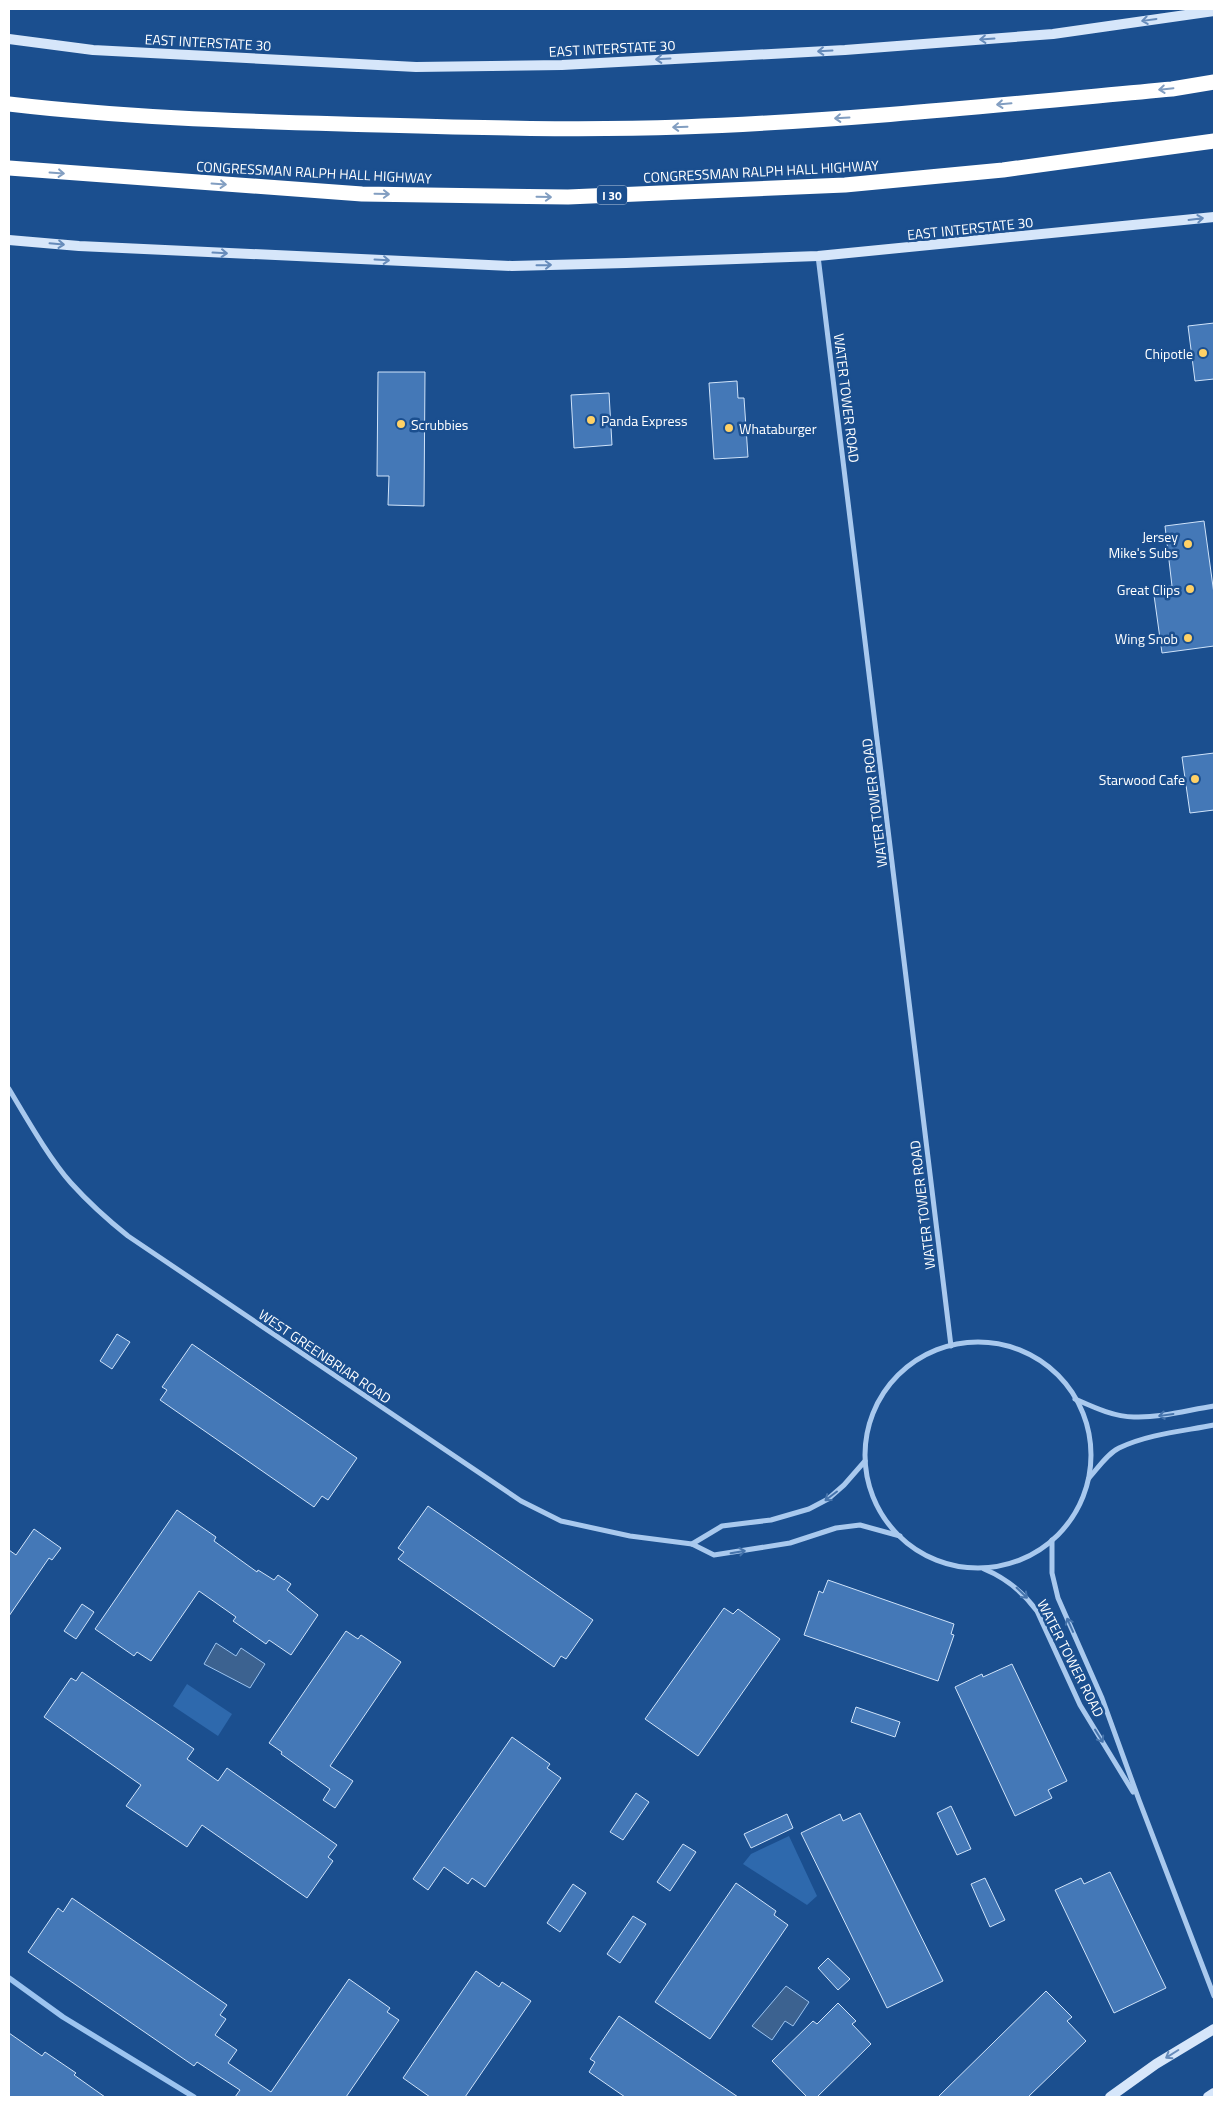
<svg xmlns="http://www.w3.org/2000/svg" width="1223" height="2106" font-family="'Titillium Web',sans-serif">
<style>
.green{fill:#2e69ad}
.water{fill:#3c6290;stroke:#9cc4f0}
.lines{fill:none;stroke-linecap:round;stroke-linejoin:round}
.stream{stroke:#9cc4f0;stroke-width:5.5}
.building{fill:#4478b7;stroke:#cfe3fa}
.street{stroke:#a9c9ee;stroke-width:5}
.secondary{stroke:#d6e6fa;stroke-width:10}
.highway{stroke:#fff;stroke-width:15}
.oneway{stroke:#668bba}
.oneway2{stroke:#829ec1}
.oneway3{stroke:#4674ac}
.poi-dot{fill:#ffd166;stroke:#1b4f8f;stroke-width:2}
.labels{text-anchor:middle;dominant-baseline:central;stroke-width:5;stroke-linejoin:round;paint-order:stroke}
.shield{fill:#1b4f8f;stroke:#bbcadd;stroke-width:1}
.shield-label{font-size:12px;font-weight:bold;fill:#fff}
.street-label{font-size:14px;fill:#fff;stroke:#1b4f8f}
.poi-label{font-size:14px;fill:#fff;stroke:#1b4f8f;text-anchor:end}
</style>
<rect width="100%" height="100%" fill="#1b4f8f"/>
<g class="green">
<path d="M187,1684L232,1714L218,1736L173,1706Z"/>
<path d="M789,1836L817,1896L807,1905L743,1864L751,1854Z"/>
</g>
<g class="water">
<path d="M216,1643L236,1656L241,1648L265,1664L250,1688L204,1664Z"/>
<path d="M786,1986L809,2002L793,2026L785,2021L772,2040L752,2026Z"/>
</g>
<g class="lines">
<path class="stream" d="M9,1978L63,2017L194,2097"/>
</g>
<g class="building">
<path d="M1214,323V379L1195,381L1188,326Z"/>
<path d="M378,372H425L424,506L388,505L389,476H377Z"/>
<path d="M737,381L738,398H744L748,457L714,459L709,383Z"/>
<path d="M609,393L612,445L574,448L571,395Z"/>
<path d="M1204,521L1214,594V646L1162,653L1153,588L1172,586L1165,526Z"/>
<path d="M1214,753V810L1190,813L1182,757Z"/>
<path d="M117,1334L130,1342L112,1369L100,1361Z"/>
<path d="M192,1344L357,1458L328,1500L322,1496L314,1507L160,1400L167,1390L162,1387Z"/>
<path d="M428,1506L593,1620L566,1659L561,1656L554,1667L398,1559L404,1552L398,1548Z"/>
<path d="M177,1510L216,1537L214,1541L257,1572L258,1570L274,1580L278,1575L291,1584L287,1590L318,1615L291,1655L269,1640L266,1644L233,1621L236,1617L199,1591L151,1661L137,1652L134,1656L95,1629Z"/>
<path d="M34,1529L61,1548L52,1560L49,1558L9,1616V1550L16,1555Z"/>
<path d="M828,1580L954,1624L951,1634L954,1635L938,1681L804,1635L819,1591L823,1593Z"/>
<path d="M82,1604L94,1612L76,1639L64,1631Z"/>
<path d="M724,1608L733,1614L738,1609L780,1639L698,1756L645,1719Z"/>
<path d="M346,1631L358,1639L361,1635L401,1662L330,1766L353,1781L335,1808L323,1800L330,1789L281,1754L282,1752L269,1743Z"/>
<path d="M1012,1664L1067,1781L1048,1790L1052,1798L1015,1816L955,1687L982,1674L983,1677Z"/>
<path d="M82,1672L194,1749L187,1759L218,1781L227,1768L337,1845L328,1857L333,1861L307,1898L202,1825L187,1847L126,1806L141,1785L44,1717L71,1678L76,1681Z"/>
<path d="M856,1707L900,1722L895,1737L851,1722Z"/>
<path d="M512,1737L550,1764L547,1768L561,1778L485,1887L472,1878L468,1884L444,1867L428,1890L413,1879Z"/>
<path d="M636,1793L649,1802L623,1840L610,1832Z"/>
<path d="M951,1806L971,1849L957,1855L937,1813Z"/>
<path d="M860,1813L943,1981L887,2008L801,1833L840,1814L843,1821Z"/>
<path d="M787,1814L793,1828L751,1848L744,1834Z"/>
<path d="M683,1844L696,1852L670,1891L657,1882Z"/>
<path d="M1110,1872L1166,1988L1114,2013L1055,1890L1081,1878L1084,1884Z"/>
<path d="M985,1878L1005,1920L990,1927L971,1884Z"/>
<path d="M736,1883L776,1911L774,1915L788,1925L710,2039L655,2002Z"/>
<path d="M573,1884L586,1893L560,1932L547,1923Z"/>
<path d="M72,1898L227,2005L220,2015L226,2019L215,2035L237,2050L228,2063L271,2092L349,1979L390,2008L387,2012L399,2020L346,2097H235L240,2090L197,2062L194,2066L28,1952L58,1908L63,1912Z"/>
<path d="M633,1916L646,1924L620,1963L607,1954Z"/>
<path d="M828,1958L850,1979L838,1990L818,1968Z"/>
<path d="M476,1971L499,1987L502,1982L531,2001L465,2097H430L403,2078Z"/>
<path d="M1046,1991L1072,2017L1067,2021L1086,2041L1028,2097H938Z"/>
<path d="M838,2003L856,2021L852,2024L871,2044L817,2097H807L772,2061L813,2021L817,2024Z"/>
<path d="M619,2016L738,2097H625L589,2072L595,2062L590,2059Z"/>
<path d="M9,2033L42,2056L45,2052L76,2073L74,2075L105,2097H9Z"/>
</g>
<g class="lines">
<g class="street">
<path d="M818,256L951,1346"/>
<path d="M9,1089C27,1119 49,1158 71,1183C89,1203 108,1220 128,1236L521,1501L561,1521L630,1536L692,1544L714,1555L790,1543L836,1528L860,1525L900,1536"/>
<circle cx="978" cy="1455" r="113"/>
<path d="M1075,1399C1093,1407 1114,1417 1134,1417C1161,1418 1188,1410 1214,1406"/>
<path d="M1089,1478C1098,1468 1107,1454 1119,1448C1148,1434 1184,1431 1214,1425"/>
<path d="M1052,1540V1573L1058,1598L1102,1698L1139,1800L1214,1996"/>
<path d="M692,1544L722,1526L771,1520L809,1509L828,1499L844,1485L865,1461"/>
<path d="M984,1569C1006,1578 1023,1592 1037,1611L1080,1705L1133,1792"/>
</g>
<g class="secondary">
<path d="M9,39L93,50L416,67L562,65L845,50L1053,34L1214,11"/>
<path d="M9,240L79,246L512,266L626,263L818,256L1214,217"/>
<path d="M1110,2097L1156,2064L1214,2029"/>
<path d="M1208,2097L1214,2093"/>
</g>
<g class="highway">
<path d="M9,104C119,117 231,121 342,124C455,127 568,131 682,127C846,121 1009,104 1172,89L1214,82"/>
<path d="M9,168L362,194L568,197L845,185L1003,170L1214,141"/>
</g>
</g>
<defs><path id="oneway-shaft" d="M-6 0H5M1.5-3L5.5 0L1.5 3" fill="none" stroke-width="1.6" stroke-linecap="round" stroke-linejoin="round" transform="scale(1.25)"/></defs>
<g class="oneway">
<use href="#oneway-shaft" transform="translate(1149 20) rotate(172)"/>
<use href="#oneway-shaft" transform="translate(987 39) rotate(176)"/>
<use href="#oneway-shaft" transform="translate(825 51) rotate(177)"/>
<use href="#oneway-shaft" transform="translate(663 59) rotate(177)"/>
<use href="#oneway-shaft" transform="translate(1196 219) rotate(-7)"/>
<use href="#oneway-shaft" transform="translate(57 244) rotate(5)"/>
<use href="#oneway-shaft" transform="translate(220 253) rotate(3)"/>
<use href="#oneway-shaft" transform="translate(382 260) rotate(3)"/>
<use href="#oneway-shaft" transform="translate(544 265) rotate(-1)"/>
<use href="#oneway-shaft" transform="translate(1172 2054) rotate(148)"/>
</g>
<g class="oneway2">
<use href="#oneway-shaft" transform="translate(1166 89) rotate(174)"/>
<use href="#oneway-shaft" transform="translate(1004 104) rotate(175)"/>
<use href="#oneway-shaft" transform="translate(842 118) rotate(177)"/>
<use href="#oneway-shaft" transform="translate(680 127) rotate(178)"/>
<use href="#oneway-shaft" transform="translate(57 173) rotate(4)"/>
<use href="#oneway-shaft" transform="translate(219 184) rotate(4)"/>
<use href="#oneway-shaft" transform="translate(382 194) rotate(1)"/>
<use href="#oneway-shaft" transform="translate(544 197) rotate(1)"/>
</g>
<g class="oneway3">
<use href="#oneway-shaft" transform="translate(1166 1415) rotate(172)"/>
<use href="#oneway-shaft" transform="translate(831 1496) rotate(143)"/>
<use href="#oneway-shaft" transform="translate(738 1552) rotate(-9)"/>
<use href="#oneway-shaft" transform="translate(1022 1593) rotate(44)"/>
<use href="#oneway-shaft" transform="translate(1070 1625) rotate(-114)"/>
<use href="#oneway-shaft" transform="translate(1099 1736) rotate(58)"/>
</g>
<g class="poi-dot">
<circle cx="1203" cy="353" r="5"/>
<circle cx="591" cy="420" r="5"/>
<circle cx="401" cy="424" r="5"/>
<circle cx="729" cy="428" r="5"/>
<circle cx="1188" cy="544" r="5"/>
<circle cx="1190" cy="589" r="5"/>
<circle cx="1188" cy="638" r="5"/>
<circle cx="1195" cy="779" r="5"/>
</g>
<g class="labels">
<rect class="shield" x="597" y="185.5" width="30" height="19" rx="4"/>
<g class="shield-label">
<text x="612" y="195">I 30</text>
</g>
<g class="street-label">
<text transform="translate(208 42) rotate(3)">EAST INTERSTATE 30</text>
<text transform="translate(612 48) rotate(-3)">EAST INTERSTATE 30</text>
<text transform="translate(761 171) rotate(-3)">CONGRESSMAN RALPH HALL HIGHWAY</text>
<text transform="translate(314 172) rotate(3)">CONGRESSMAN RALPH HALL HIGHWAY</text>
<text transform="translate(970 228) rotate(-6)">EAST INTERSTATE 30</text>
<text transform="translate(847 398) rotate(83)">WATER TOWER ROAD</text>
<text transform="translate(874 803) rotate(-97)">WATER TOWER ROAD</text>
<text transform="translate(922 1205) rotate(-97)">WATER TOWER ROAD</text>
<text transform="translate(325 1356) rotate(34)">WEST GREENBRIAR ROAD</text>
<text transform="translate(1071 1658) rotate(63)">WATER TOWER ROAD</text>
</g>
<g class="poi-label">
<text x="1193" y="353">Chipotle</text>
<text x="601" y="420" text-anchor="start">Panda Express</text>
<text x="411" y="424" text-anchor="start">Scrubbies</text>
<text x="739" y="428" text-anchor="start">Whataburger</text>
<text x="1178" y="536">Jersey<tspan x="1178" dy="16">Mike's Subs</tspan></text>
<text x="1180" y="589">Great Clips</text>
<text x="1178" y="638">Wing Snob</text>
<text x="1185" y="779">Starwood Cafe</text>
</g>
</g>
<rect width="1223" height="2106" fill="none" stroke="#ffffff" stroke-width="20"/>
</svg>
